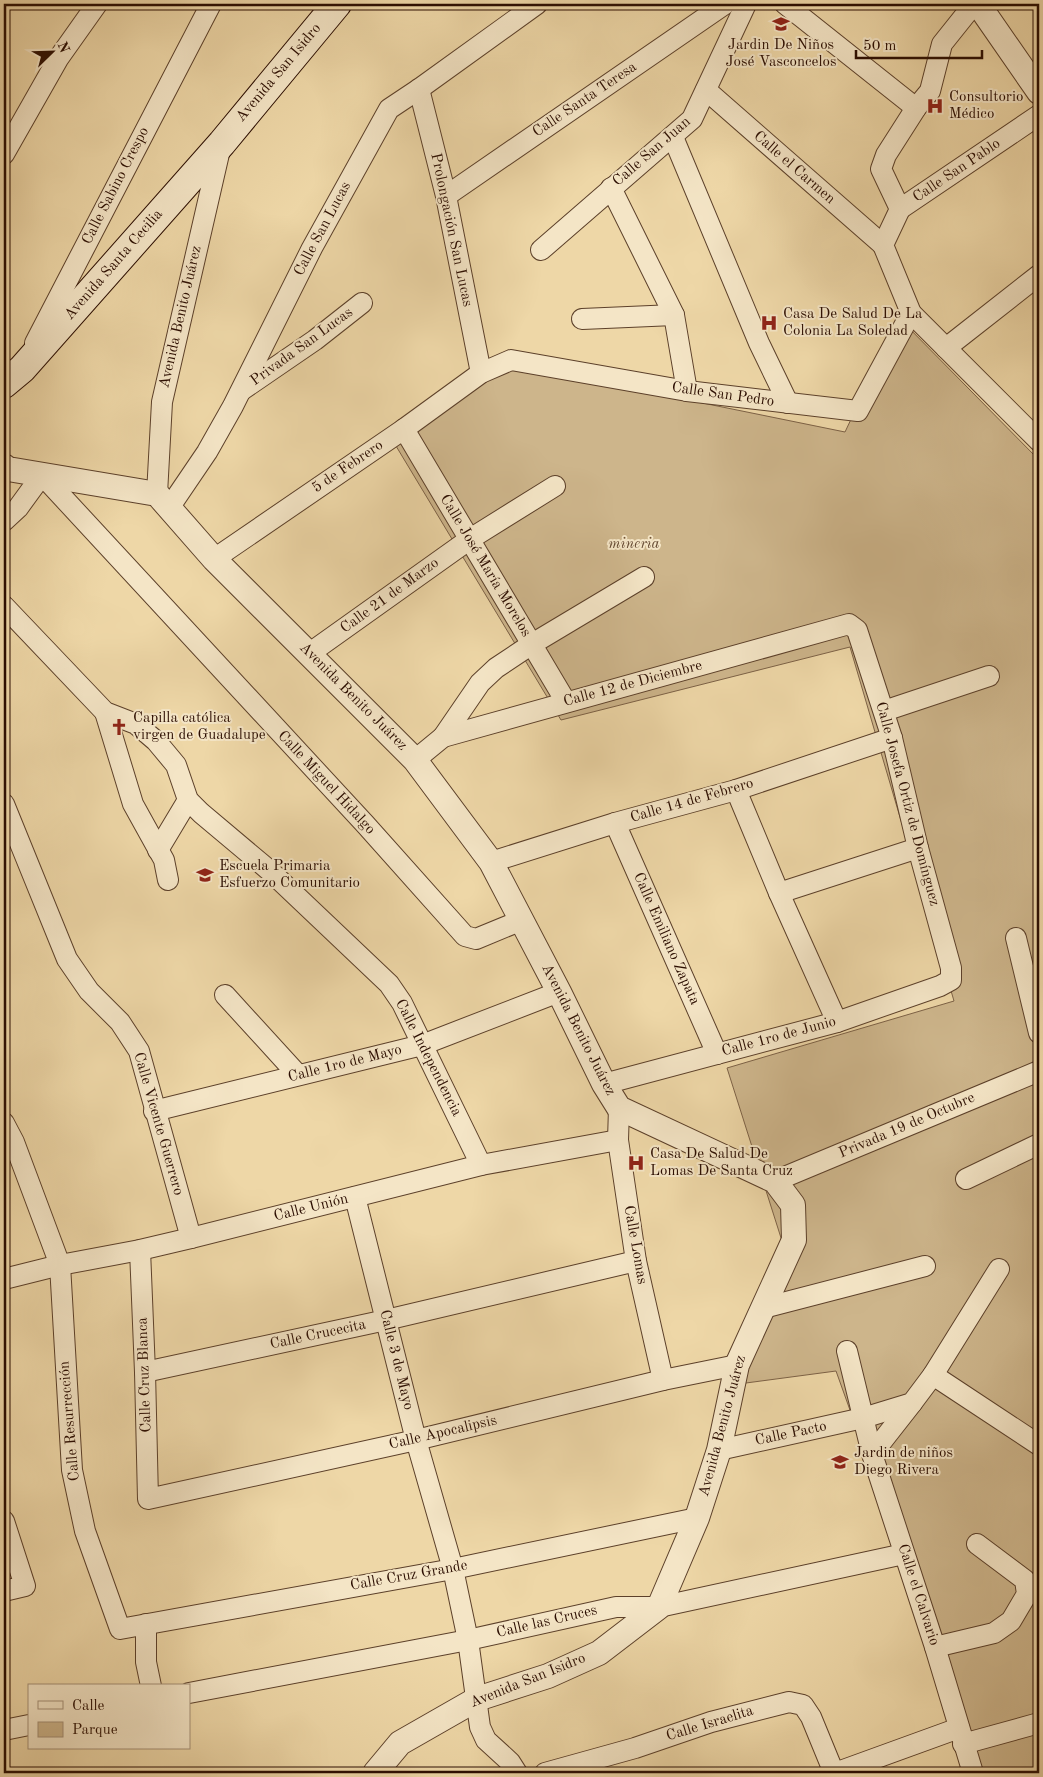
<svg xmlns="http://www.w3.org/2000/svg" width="1043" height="1777" font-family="'Old Standard TT',serif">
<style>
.green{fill:#cdb58b;stroke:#7c6146}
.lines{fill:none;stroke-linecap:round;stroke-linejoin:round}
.minor-casing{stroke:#5c402a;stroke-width:22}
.tertiary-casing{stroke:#5c402a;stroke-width:26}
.secondary-casing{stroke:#2b0d01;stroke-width:30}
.minor{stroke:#f4e5c6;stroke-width:20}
.tertiary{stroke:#f4e5c6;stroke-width:24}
.secondary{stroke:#f4e5c6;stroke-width:28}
.labels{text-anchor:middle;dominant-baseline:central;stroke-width:4;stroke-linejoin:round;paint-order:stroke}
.poi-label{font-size:15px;fill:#2b0d01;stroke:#f4e5c6;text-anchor:start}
.street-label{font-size:15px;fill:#2b0d01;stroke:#f4e5c6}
.park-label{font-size:15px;font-style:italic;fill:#644831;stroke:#f4e5c6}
</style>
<rect width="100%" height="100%" fill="#eed7a7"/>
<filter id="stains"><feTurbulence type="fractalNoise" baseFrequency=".004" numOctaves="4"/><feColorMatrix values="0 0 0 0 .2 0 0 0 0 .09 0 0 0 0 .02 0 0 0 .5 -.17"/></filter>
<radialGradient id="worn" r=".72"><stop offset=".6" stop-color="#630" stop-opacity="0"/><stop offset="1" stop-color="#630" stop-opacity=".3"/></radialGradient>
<path class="green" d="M899,318L1039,460V1773H980L836,1371L731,1385L789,1263L727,1068L954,1001L850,647L561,720L396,446L511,364L845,432Z"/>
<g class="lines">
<g class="minor-casing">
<g id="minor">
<path d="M785,4L916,108"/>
<path d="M974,4L942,44L930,91L916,108L886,155L881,169L900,209L883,245L911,313L1039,441"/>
<path d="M419,89L446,196L481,373"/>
<path d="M706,90L883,245"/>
<path d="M673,137L759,343L788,403"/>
<path d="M4,154L58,59L97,4"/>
<path d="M611,188L674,315L687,391"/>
<path d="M446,196L725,4"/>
<path d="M900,209L1039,115"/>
<path d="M541,250L692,119L746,4"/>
<path d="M582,319L674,315"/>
<path d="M35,343L211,4"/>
<path d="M946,348L1039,275"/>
<path d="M242,390L315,340L362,303"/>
<path d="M404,429L566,702"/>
<path d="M157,494L162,402L221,145"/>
<path d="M169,508L207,452L233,406L312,248L389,109L419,89L537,4"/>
<path d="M4,521L18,508L42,475L365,824L465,936L476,939L522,920"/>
<path d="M214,559L404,429L481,373L511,360L687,391L858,411L911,313"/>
<path d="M4,606L105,712L136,724L156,741L176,765L188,800L201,813L270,871L389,984L402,1003L481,1165"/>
<path d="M310,653L470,539L555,486"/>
<path d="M884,711L989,676"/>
<path d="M105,712L133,804L164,860L168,880"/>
<path d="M443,737L480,683L496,668L532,644L644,577"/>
<path d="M415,760L443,737L849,624L857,630L892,738L918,848L951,968V980L940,986L837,1022L604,1084"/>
<path d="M736,790L779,893L837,1022"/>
<path d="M4,804L67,959L89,991L120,1022L139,1051L191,1238"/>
<path d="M615,823L717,1054"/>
<path d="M158,850L188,800"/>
<path d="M491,862L615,823L736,790L892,738"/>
<path d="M779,893L918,848"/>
<path d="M1016,938L1039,1033"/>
<path d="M225,995L298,1075"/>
<path d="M619,1108L618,1140L636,1261L663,1380"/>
<path d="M154,1111L422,1045L559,992"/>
<path d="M4,1123L14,1142L60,1265L72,1470L85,1531L120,1629L453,1569L697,1518"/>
<path d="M966,1179L1039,1144"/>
<path d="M775,1181L1039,1071"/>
<path d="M355,1197L416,1440L453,1569L468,1640L480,1727L486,1740L510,1762L517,1773"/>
<path d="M140,1250L145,1372L148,1499L416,1440L663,1380L737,1365"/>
<path d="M4,1279L60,1265L140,1250L191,1238L481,1165L618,1140"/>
<path d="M763,1308L925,1266"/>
<path d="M847,1351L872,1454L935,1647L973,1773"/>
<path d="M145,1372L386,1320L636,1261"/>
<path d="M933,1375L1039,1445"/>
<path d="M719,1450L863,1418L912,1403L933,1375L999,1269"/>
<path d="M872,1454L912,1403"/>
<path d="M4,1521L25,1586L4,1591"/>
<path d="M146,1624V1662L151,1686"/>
<path d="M935,1647L994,1633L1011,1621L1027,1594L1025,1580L977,1544"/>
<path d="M189,1693L468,1640L616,1607H659L904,1554"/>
<path d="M4,1730L29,1725"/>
<path d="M963,1744L1039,1723"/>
<path d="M545,1773L635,1748L711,1722L789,1702L803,1705L811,1717L834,1773"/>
<path d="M835,1773L959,1728"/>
</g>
</g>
<g class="tertiary-casing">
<g id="tertiary">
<path d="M978,4L1039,92"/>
<path d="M4,466L8,469L157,494L214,559L415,760L491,862L559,992L604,1084L619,1108L775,1181L793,1205L794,1240L737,1365L719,1450L697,1518L659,1607L599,1653L548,1676L477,1699L400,1743L375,1773"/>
</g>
</g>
<g class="secondary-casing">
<path id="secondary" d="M4,384L22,369L222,143L337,4"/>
</g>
<use href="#minor" class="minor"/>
<use href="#tertiary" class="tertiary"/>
<use href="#secondary" class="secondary"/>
</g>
<defs>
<g id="school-bare" transform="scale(1.35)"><path d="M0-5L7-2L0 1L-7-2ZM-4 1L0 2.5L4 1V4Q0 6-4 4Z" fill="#8f2418" stroke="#f4e5c6" stroke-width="2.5" paint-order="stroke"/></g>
<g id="hospital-bare" transform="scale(1.35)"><path d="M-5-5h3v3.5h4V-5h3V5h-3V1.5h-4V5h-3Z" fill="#8f2418" stroke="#f4e5c6" stroke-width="2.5" paint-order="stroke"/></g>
<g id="church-bare" transform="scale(1.35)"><path d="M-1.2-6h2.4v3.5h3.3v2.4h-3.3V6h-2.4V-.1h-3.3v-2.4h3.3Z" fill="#8f2418" stroke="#f4e5c6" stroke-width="2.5" paint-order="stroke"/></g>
</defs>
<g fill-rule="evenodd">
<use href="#school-bare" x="781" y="24"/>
<use href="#hospital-bare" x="935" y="106"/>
<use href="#hospital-bare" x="769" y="323"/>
<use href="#church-bare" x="119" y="727"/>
<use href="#school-bare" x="205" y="875"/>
<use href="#hospital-bare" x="636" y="1163"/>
<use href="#school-bare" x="840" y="1462"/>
</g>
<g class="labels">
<g class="poi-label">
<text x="781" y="45" text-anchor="middle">Jardin De Niños<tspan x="781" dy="17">José Vasconcelos</tspan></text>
<text x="949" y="97">Consultorio<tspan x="949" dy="17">Médico</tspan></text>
<text x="783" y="314">Casa De Salud De La<tspan x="783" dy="17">Colonia La Soledad</tspan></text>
<text x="133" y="718">Capilla católica<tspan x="133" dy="17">virgen de Guadalupe</tspan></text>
<text x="219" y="866">Escuela Primaria<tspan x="219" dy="17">Esfuerzo Comunitario</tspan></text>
<text x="650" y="1154">Casa De Salud De<tspan x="650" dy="17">Lomas De Santa Cruz</tspan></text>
<text x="854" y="1453">Jardin de niños<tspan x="854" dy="17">Diego Rivera</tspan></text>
</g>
<g class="street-label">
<text transform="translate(279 73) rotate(-50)">Avenida San Isidro</text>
<text transform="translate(585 100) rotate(-34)">Calle Santa Teresa</text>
<text transform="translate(652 152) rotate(-41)">Calle San Juan</text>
<text transform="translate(794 168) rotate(41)">Calle el Carmen</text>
<text transform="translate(957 171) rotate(-34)">Calle San Pablo</text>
<text transform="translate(116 186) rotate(-63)">Calle Sabino Crespo</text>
<text transform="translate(323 229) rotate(-62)">Calle San Lucas</text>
<text transform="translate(451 230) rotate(78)">Prolongación San Lucas</text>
<text transform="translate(114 265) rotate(-49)">Avenida Santa Cecilia</text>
<text transform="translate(181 317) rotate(-77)">Avenida Benito Juárez</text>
<text transform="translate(302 347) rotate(-36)">Privada San Lucas</text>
<text transform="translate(723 395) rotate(8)">Calle San Pedro</text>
<text transform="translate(348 467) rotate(-34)">5 de Febrero</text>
<text transform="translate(485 566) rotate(59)">Calle José María Morelos</text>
<text transform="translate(390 596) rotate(-36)">Calle 21 de Marzo</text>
<text transform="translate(633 684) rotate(-15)">Calle 12 de Diciembre</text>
<text transform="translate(353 697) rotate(45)">Avenida Benito Juárez</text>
<text transform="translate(326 783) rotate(47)">Calle Miguel Hidalgo</text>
<text transform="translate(692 801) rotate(-16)">Calle 14 de Febrero</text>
<text transform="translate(907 804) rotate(75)">Calle Josefa Ortiz de Domínguez</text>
<text transform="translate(666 939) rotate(66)">Calle Emiliano Zapata</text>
<text transform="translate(578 1030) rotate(63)">Avenida Benito Juárez</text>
<text transform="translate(779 1037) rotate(-15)">Calle 1ro de Junio</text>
<text transform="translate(428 1058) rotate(63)">Calle Independencia</text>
<text transform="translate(345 1064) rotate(-14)">Calle 1ro de Mayo</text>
<text transform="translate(158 1124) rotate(74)">Calle Vicente Guerrero</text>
<text transform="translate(907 1126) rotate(-23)">Privada 19 de Octubre</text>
<text transform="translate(311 1208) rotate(-14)">Calle Unión</text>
<text transform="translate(635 1245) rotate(80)">Calle Lomas</text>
<text transform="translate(318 1335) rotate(-12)">Calle Crucecita</text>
<text transform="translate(396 1360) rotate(76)">Calle 3 de Mayo</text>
<text transform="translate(145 1375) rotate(-92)">Calle Cruz Blanca</text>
<text transform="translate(70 1421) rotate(-95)">Calle Resurrección</text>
<text transform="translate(723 1426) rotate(-75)">Avenida Benito Juárez</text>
<text transform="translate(443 1433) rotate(-13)">Calle Apocalipsis</text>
<text transform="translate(791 1434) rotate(-12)">Calle Pacto</text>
<text transform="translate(409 1576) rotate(-10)">Calle Cruz Grande</text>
<text transform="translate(918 1595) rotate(72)">Calle el Calvario</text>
<text transform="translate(547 1622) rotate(-13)">Calle las Cruces</text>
<text transform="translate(528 1681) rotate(-22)">Avenida San Isidro</text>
<text transform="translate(710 1724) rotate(-17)">Calle Israelita</text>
</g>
<g class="park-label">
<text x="634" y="544">mineria</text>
</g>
</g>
<rect width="1043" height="1777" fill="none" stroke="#eed7a7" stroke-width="20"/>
<rect x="5" y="5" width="1033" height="1767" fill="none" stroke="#2b0d01" stroke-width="2.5"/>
<rect x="10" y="10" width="1023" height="1757" fill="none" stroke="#2b0d01"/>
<rect x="28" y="1684" width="162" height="65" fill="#f4e5c6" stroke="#a48f77"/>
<rect x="38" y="1701" width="25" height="8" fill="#f4e5c6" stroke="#a48f77"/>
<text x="72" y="1710" font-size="15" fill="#2b0d01">Calle</text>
<rect x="38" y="1722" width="25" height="15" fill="#cdb58b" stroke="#a48f77"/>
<text x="72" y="1734" font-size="15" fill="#2b0d01">Parque</text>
<g transform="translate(52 52) rotate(67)" stroke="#f4e5c6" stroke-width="4" paint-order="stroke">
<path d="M0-4L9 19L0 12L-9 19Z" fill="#2b0d01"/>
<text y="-8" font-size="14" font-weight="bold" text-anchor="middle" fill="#2b0d01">N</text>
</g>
<path d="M856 50v8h126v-8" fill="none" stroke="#2b0d01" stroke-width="2.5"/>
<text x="863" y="50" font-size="15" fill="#2b0d01" stroke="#f4e5c6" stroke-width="4" paint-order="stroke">50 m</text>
<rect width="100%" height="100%" filter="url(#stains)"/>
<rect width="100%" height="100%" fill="url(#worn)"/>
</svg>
